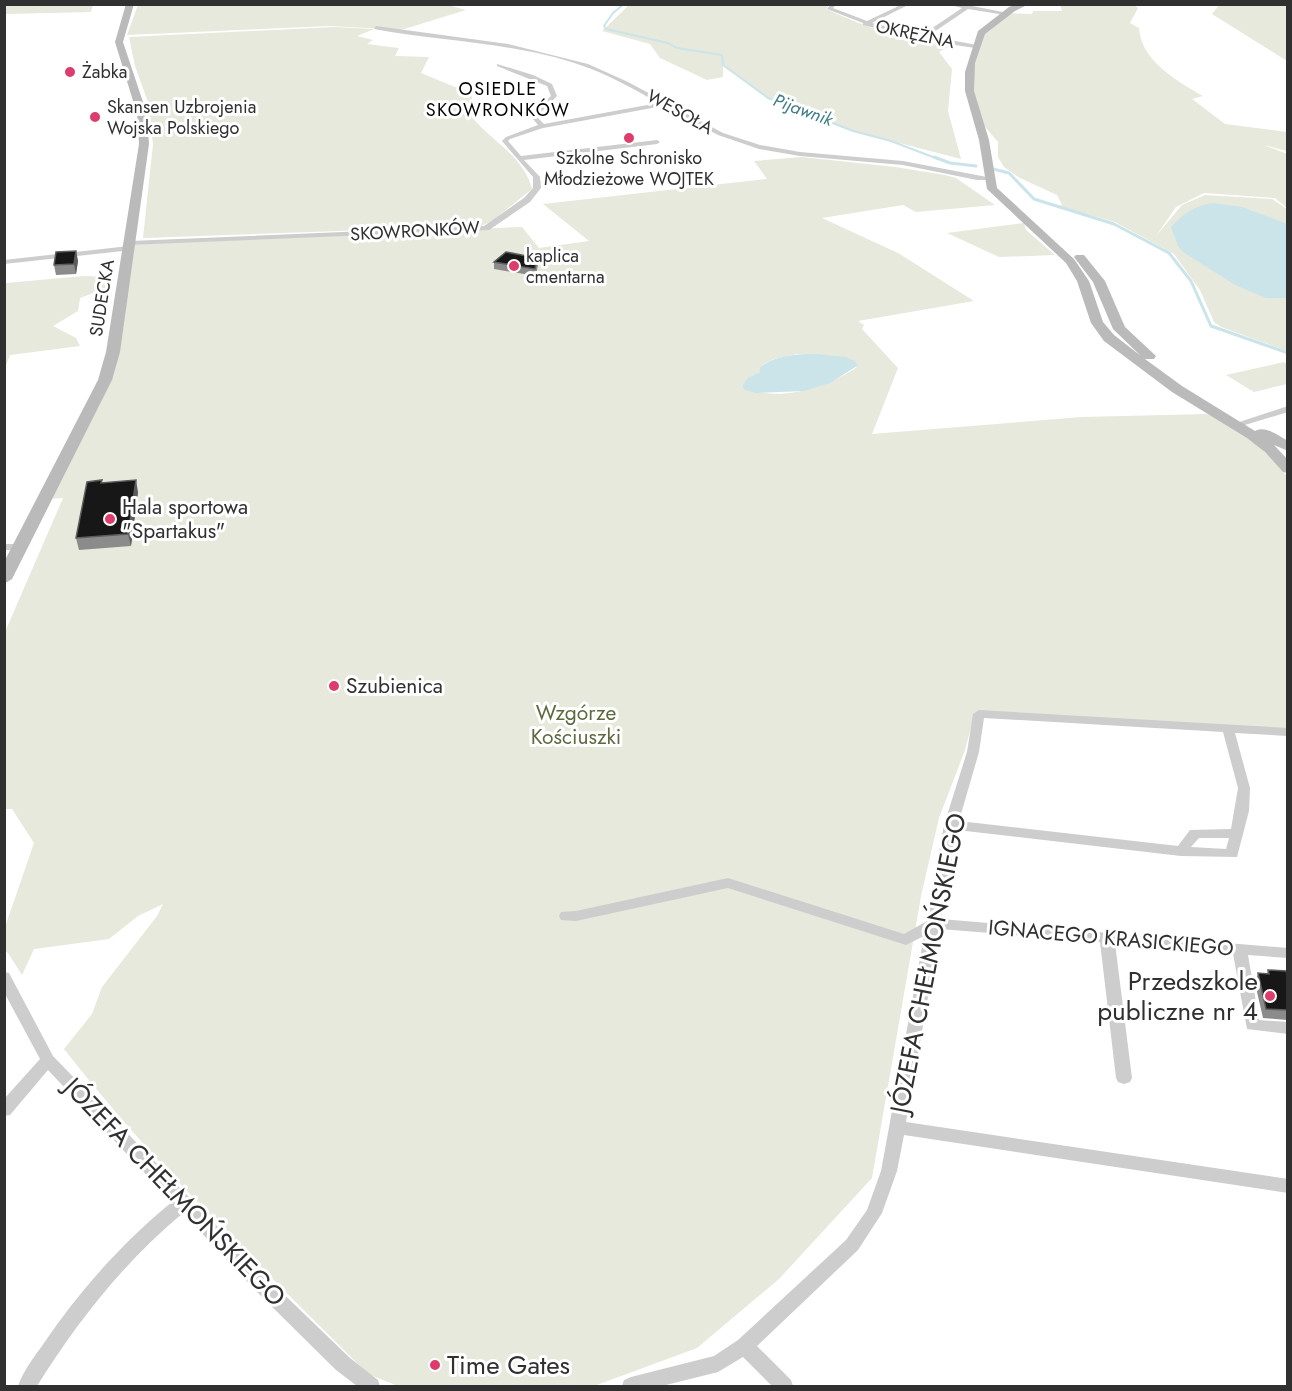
<svg xmlns="http://www.w3.org/2000/svg" width="1292" height="1391" font-family="Jost,sans-serif">
<style>
.green{fill:#e6e9dc;fill-rule:evenodd}
.water{fill:#cae4e9}
.lines{fill:none;stroke-linecap:round;stroke-linejoin:round}
.stream-far1{stroke:#cae4e9;stroke-width:2}
.stream{stroke:#cae4e9;stroke-width:3}
.street{fill:#cdcdcd;fill-rule:evenodd}
.secondary{fill:#bababa;fill-rule:evenodd}
.wall{fill:#8b8b8b}
.shaded-wall{fill:#5d5d5d}
.building{fill:#171717;stroke:#5d5d5d;stroke-width:1.5}
.poi-dot{fill:#dc3d6d;stroke:#fff;stroke-width:2}
.labels{text-anchor:middle;dominant-baseline:central;stroke-width:6;stroke-linejoin:round;paint-order:stroke}
.far-street-label{font-size:18px;fill:#303030;stroke:#fff}
.far-poi-label{font-size:18px;fill:#303030;stroke:#fff;text-anchor:start}
.far-neighbourhood-label{font-size:18px;letter-spacing:1.5px;fill:#000;stroke:#fff}
.far-water-label{font-size:18px;font-style:italic;fill:#407d89;stroke:#fff}
.poi-label{font-size:21px;fill:#303030;stroke:#fff;text-anchor:start}
.park-label{font-size:21px;fill:#5d6a3f;stroke:#fff}
.street-label{font-size:21px;fill:#303030;stroke:#fff}
.near-street-label{font-size:26px;fill:#303030;stroke:#fff}
.near-poi-label{font-size:26px;fill:#303030;stroke:#fff;text-anchor:end}
</style>
<rect width="100%" height="100%" fill="#fff"/>
<g class="green">
<path d="M5,4H93V5L91,12L5,14Z"/>
<path d="M444,4L466,10L401,30L330,26L127,35L138,5Z"/>
<path d="M1064,4H1133L1138,8L1130,23L1139,28C1141,61 1177,81 1203,96L1192,99L1225,124L1287,132V151L1264,145L1287,154V208L1275,198L1204,193L1176,207L1156,236L1182,205L1205,195L1272,199L1287,209V351L1221,327L1214,322L1200,290L1174,254L1115,222L1058,206L1062,205L1057,195L1020,178L1004,167L998,157V142L975,115L967,82L981,33L1005,13L1032,14L1033,11H1062L1060,5Z"/>
<path d="M1220,4L1287,5V61L1212,14Z"/>
<path d="M829,5L826,9C867,28 904,40 948,47L939,52L952,69L948,111L961,159L853,131L768,98L723,65V77L707,80L660,58L650,44L602,31L629,5Z"/>
<path d="M334,27L374,29L357,36L373,40L367,44L399,48L395,56L429,57L421,73L467,92L472,96L471,116C491,141 524,156 532,189L492,221L481,226L143,238L153,144L148,102L135,66L129,37Z"/>
<path d="M802,157L895,167L945,175L956,178L995,205L916,212L903,205L822,218L898,253L974,301L858,321L864,325L862,329L898,368L872,434L1082,417L1206,414C1239,421 1265,452 1287,476V732L979,714L972,723L965,750L939,818L921,896L872,1178L779,1279L697,1348L594,1386H398L368,1374C263,1269 155,1166 64,1049L92,1014L102,987L157,916L163,904L138,916L109,939L34,949L22,975L8,953L5,951V927L34,843L12,809H5V632L63,498L44,499L97,394L131,243L522,227L539,248L589,241L543,204L767,179L754,161ZM797,354L834,356L857,367C827,388 776,404 742,386L747,378L760,372L762,365L774,359Z"/>
<path d="M1024,223L1026,230L1055,255L999,257L947,233Z"/>
<path d="M84,276L108,277L107,288L80,298L78,311L53,326L76,338L80,346L10,355L5,368V279L6,283Z"/>
<path d="M1284,362L1287,364V384L1254,392L1226,375Z"/>
</g>
<g class="water">
<path d="M1213,203L1242,207L1287,224V298H1266L1235,285L1183,252L1178,246L1171,227C1184,213 1194,206 1213,203Z"/>
<path d="M817,354L846,357L856,362L857,366L830,383L804,391L756,393L745,390L742,386L747,378L760,372V367C776,355 797,354 817,354Z"/>
</g>
<g class="lines">
<path class="stream-far1" d="M624,4L613,13L604,26L606,29L668,43L677,48L722,55L723,65L768,98L853,131L891,141L938,159"/>
<g class="stream">
<path d="M934,157L950,163L976,166"/>
<path d="M993,169L1009,173L1034,199L1114,224L1169,253L1191,281L1211,326L1288,353"/>
</g>
<g class="street">
<path d="M831,4H837L833,8L867,21L903,4H910L872,23L922,35L962,8L946,4H973L972,6L1008,13L1005,15L968,9L928,36L977,45L975,48L922,40L863,25V23L827,9Z"/>
<path d="M376,26L508,44L588,64L628,82L723,133L760,145L800,152L903,161L992,178L988,180H977L903,165L800,156L759,149L718,135L663,106L543,128L510,139L508,141L521,156L657,140L660,142L657,144L524,160L540,177L541,188L530,202L489,230L128,245L127,243L131,241L484,226L524,198L533,188V177L502,141L506,137L538,125L532,118L534,112L551,96L547,86L497,66V64L533,75L552,84L557,96L539,114L538,118L544,124L658,103C634,89 609,75 583,66C515,42 444,42 374,29Z"/>
<path d="M129,246H132V250L4,264V260Z"/>
<path d="M1288,406V412L1235,428L1230,425Z"/>
<path d="M4,544H20L25,547L20,550H4Z"/>
<path d="M979,710L1288,728V736L1235,733L1250,788L1249,811L1237,857L1181,856L957,830L941,919L1288,948V958L1248,955L1259,1020L1288,1022V1034L1247,1029L1233,954L1115,943L1132,1078L1130,1082L1124,1084L1118,1082L1116,1078L1100,942L940,929L906,1122L1288,1179V1193L904,1135L897,1171L882,1213L858,1250L757,1346L791,1380L793,1386H772L743,1357L718,1372L662,1386H622L624,1380L631,1377L714,1356L738,1340L846,1240L867,1210L881,1171L924,936L906,945L728,888L576,921L561,920L559,916L561,912L576,911L728,878L904,934L927,921L944,825L967,752L973,714ZM984,718L1223,732L1238,788L1231,829L1190,830L1178,846L959,821L979,752ZM1199,838H1229L1226,849L1191,847Z"/>
<path d="M4,972L9,973L53,1056L267,1278L350,1358L378,1380L380,1386H357L336,1370L255,1290L183,1213C124,1262 77,1322 37,1386H18C23,1371 35,1356 44,1343C80,1290 123,1242 172,1202L48,1070L10,1115L4,1116V1099L40,1059L4,992Z"/>
</g>
<g class="secondary">
<path d="M126,4H134L123,42L147,114L149,144L120,352L112,380L12,579L4,584V562L98,380L106,352L139,144L137,114L115,42Z"/>
<path d="M1016,4H1029L1015,11L985,34L975,63L974,91L989,140L997,188L1074,259L1089,281L1103,322L1114,335L1141,356L1113,329L1093,282L1074,257L1076,255H1084L1105,281L1125,327L1156,356L1154,359H1145L1182,386L1255,431C1265,425 1278,435 1288,441V451L1274,445L1288,460V473L1283,472L1265,452L1247,438L1172,392L1104,341L1091,323L1077,281L1066,263L987,189L979,140L965,91V72L978,31L1009,7Z"/>
</g>
</g>
<g class="wall">
<path d="M76,251L78,261L76,274L56,275L54,265Z"/>
<path d="M537,258L538,265L536,276L494,269V262Z"/>
<path d="M102,480V483L138,492L131,546L79,550L76,538Z"/>
<path d="M1268,970L1287,974V1020L1263,1018L1255,983L1258,973L1267,974Z"/>
</g>
<g class="shaded-wall">
<path d="M76,251L78,261L76,274L74,264Z"/>
<path d="M136,480L138,492L131,546L128,534Z"/>
</g>
<g class="building">
<path d="M76,251L74,264L54,265L56,252Z"/>
<path d="M506,252L537,258L535,269L494,262Z"/>
<path d="M102,480L101,483L136,480L128,534L76,538L87,482Z"/>
<path d="M1268,970L1286,971L1287,974V1010L1266,1009L1258,973L1269,974Z"/>
</g>
<g class="poi-dot">
<circle cx="70" cy="72" r="6"/>
<circle cx="95" cy="117" r="6"/>
<circle cx="629" cy="138" r="6"/>
<circle cx="514" cy="266" r="6"/>
<circle cx="110" cy="519" r="6"/>
<circle cx="334" cy="686" r="6"/>
<circle cx="1270" cy="996" r="6"/>
<circle cx="435" cy="1365" r="6"/>
</g>
<g class="labels">
<g class="far-street-label">
<text transform="translate(915 34) rotate(12)">OKRĘŻNA</text>
<text transform="translate(680 112) rotate(29)">WESOŁA</text>
<text transform="translate(415 231) rotate(-3)">SKOWRONKÓW</text>
<text transform="translate(102 298) rotate(-81)">SUDECKA</text>
</g>
<g class="far-poi-label">
<text x="82" y="72">Żabka</text>
<text x="107" y="107">Skansen Uzbrojenia<tspan x="107" dy="21">Wojska Polskiego</tspan></text>
<text x="629" y="158" text-anchor="middle">Szkolne Schronisko<tspan x="629" dy="21">Młodzieżowe WOJTEK</tspan></text>
<text x="526" y="256">kaplica<tspan x="526" dy="21">cmentarna</tspan></text>
</g>
<g class="far-neighbourhood-label">
<text x="498" y="89">OSIEDLE<tspan x="498" dy="21">SKOWRONKÓW</tspan></text>
</g>
<g class="far-water-label">
<text transform="translate(803 110) rotate(20)">Pijawnik</text>
</g>
<g class="poi-label">
<text x="122" y="507">Hala sportowa<tspan x="122" dy="24">"Spartakus"</tspan></text>
<text x="346" y="686">Szubienica</text>
</g>
<g class="park-label">
<text x="576" y="713">Wzgórze<tspan x="576" dy="24">Kościuszki</tspan></text>
</g>
<g class="street-label">
<text transform="translate(1111 938) rotate(5)">IGNACEGO KRASICKIEGO</text>
</g>
<g class="near-street-label">
<text transform="translate(928 963) rotate(-79)">JÓZEFA CHEŁMOŃSKIEGO</text>
<text transform="translate(175 1192) rotate(46)">JÓZEFA CHEŁMOŃSKIEGO</text>
</g>
<g class="near-poi-label">
<text x="1258" y="981">Przedszkole<tspan x="1258" dy="30">publiczne nr 4</tspan></text>
<text x="447" y="1365" text-anchor="start">Time Gates</text>
</g>
</g>
<rect width="1292" height="1391" fill="none" stroke="#303030" stroke-width="12"/>
</svg>
